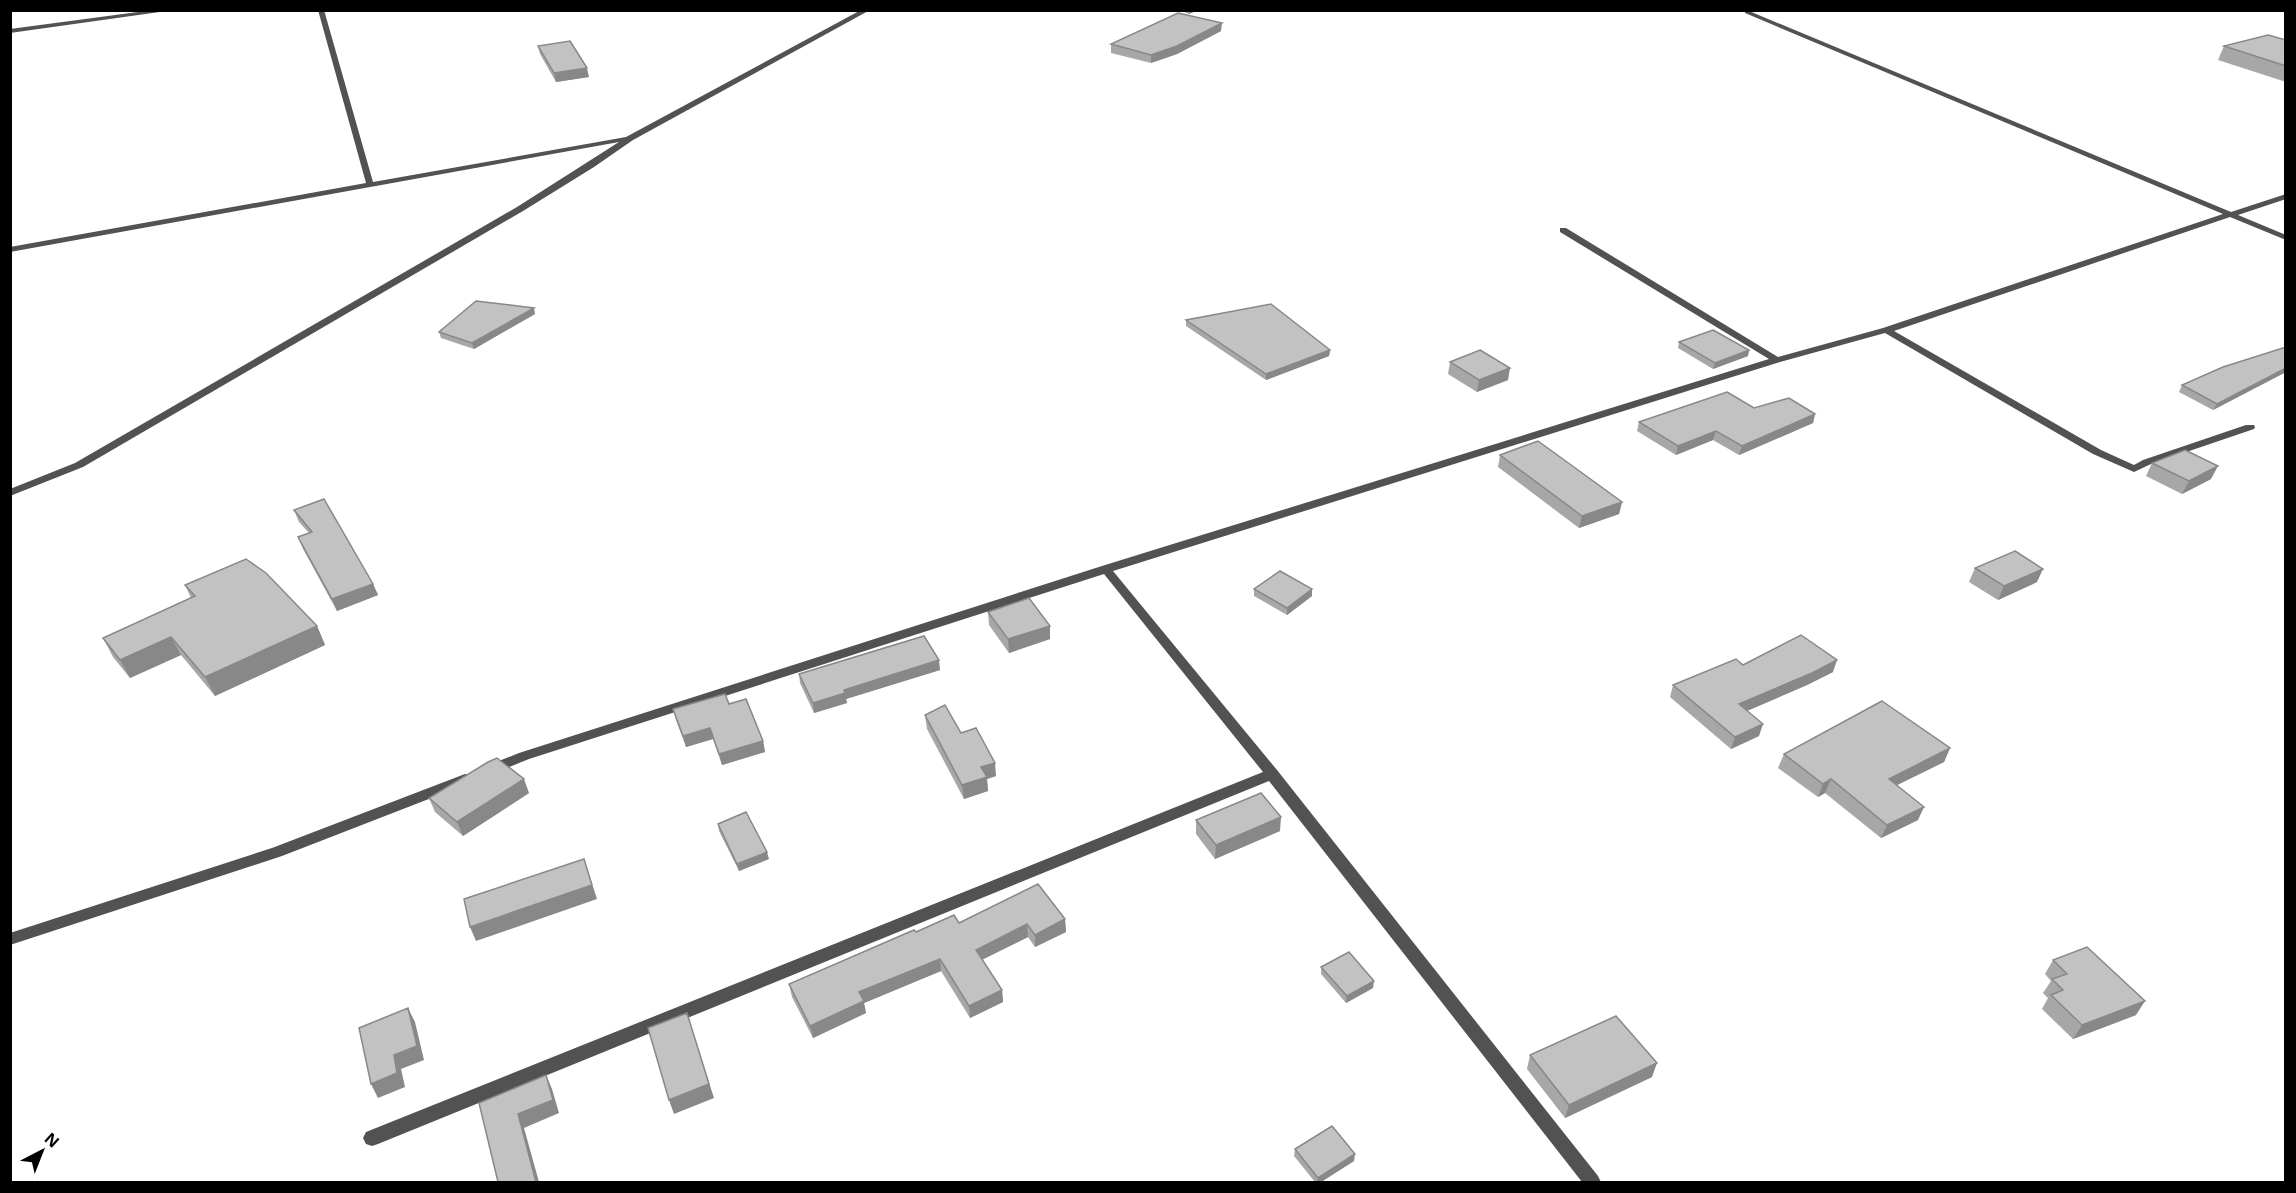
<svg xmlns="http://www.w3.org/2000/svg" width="2296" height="1193" font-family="'Open Sans',sans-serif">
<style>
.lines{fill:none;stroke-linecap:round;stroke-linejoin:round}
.street{fill:#525252;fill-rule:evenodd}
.wall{fill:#a7a7a7}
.shaded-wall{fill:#888}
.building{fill:#c2c2c2;stroke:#888;stroke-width:1.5}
</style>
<rect width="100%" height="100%" fill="#fff"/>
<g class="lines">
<g class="street">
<path d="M153,10H174L10,33V29Z"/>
<path d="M318,10H324L373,182L626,137L861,10H870L633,140L594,167L523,211L83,467L10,496V489L75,463L517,207L619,142L10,252V247L366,183Z"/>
<path d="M1745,11H1749L2231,212L2286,194V199L2238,215L2286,235V240L2230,217L1894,331L2101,450L2134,465L2143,460L2246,425H2254L2255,427L2254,429L2151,464L2134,472L2093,454L1885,333L1780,362L1113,571L1277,770L1598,1176L1601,1182H1582L1269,781L378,1144L372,1146L366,1144L363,1138L366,1132L1263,772L1104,574L529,759L494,773H484L482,770L484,767L519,753L1102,566L1769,359L1560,232V228H1566L1778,357L1883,328L2223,214L1745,13Z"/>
<path d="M465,774L470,775L472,779L470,783L282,856L10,945V933L272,848Z"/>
</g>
</g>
<g class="wall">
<path d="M1179,10H1198L1189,14Z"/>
<path d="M1221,31L1177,54L1151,63L1111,53V44Z"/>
<path d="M2286,40V82L2218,60L2224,46Z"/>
<path d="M538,46L589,77L556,82L540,54Z"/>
<path d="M535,314L474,349L441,338L439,332Z"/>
<path d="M1186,320L1330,350L1329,356L1266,380L1186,326Z"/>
<path d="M1679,342L1749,350L1748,356L1713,369L1678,348Z"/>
<path d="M2286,347V372L2213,410L2179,392L2182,385Z"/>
<path d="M1450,362L1508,380L1477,392L1448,374Z"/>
<path d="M1754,408L1815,414L1813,423L1739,455L1713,440L1676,455L1637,431L1639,422Z"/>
<path d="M1500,455L1622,502L1619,514L1579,528L1498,467Z"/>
<path d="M2152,463L2211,479L2182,494L2146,476Z"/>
<path d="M294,510L373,584L378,595L337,611L303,549L298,537L309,533L299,522Z"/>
<path d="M1975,568L2037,582L1998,600L1969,582Z"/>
<path d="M185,585L317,626L325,645L215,696L181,655L130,678L113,657L103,638L191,598Z"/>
<path d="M1254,589H1312V596L1287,615L1254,596Z"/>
<path d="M988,612L1050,639L1009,653L989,625Z"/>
<path d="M1743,665L1833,672L1807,685L1747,711L1759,736L1731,749L1670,697L1673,685Z"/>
<path d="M940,670L846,699L847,703L814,713L800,683L799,674Z"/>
<path d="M729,704L763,741L765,752L722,765L713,739L686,747L676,720L673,709Z"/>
<path d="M925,715L961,733L996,776L987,779L988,791L964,799L927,729Z"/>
<path d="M1950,748L1944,762L1897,785L1918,820L1881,838L1825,793L1818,797L1778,768L1784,754Z"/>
<path d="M529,793L463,836L435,812L429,798Z"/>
<path d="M1196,820L1280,831L1215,859L1196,834Z"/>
<path d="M718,824L769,859L739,871L719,831Z"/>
<path d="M1065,919L1066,932L1035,947L1028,937L982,960L1002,990L1003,1002L970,1018L941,971L864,1003L866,1013L813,1038L792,997L789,984L916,932L959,923Z"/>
<path d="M2053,960L2136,1015L2073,1039L2042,1009L2048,998L2043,993L2051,981L2045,974Z"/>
<path d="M1321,967L1373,988L1346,1003L1321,974Z"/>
<path d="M1530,1055L1652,1077L1565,1118L1527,1069Z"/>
<path d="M1295,1149L1354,1161L1321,1182H1315L1294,1156Z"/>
</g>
<g class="shaded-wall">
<path d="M1189,10H1198L1189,14Z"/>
<path d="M1222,23L1221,31L1177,54L1151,63V55Z"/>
<path d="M587,68L589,77L556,82L554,73Z"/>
<path d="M534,308L535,314L474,349L472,343Z"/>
<path d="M1330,350L1329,356L1266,380V374Z"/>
<path d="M1749,350L1748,356L1713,369L1715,363Z"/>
<path d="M1510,368L1508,380L1477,392L1479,380Z"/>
<path d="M2286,368V372L2213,410L2217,404Z"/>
<path d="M1815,414L1813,423L1739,455L1742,446Z"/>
<path d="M1716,431L1713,440L1676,455L1678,446Z"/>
<path d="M2218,466L2211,479L2182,494L2189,481Z"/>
<path d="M1622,502L1619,514L1579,528L1582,516Z"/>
<path d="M2043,569L2037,582L1998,600L2004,586Z"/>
<path d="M373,584L378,595L337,611L332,599Z"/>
<path d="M1312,589V596L1287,615V608Z"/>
<path d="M317,626L325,645L215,696L205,677Z"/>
<path d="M1050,626V639L1009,653L1008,639Z"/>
<path d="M171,637L181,655L130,678L120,660Z"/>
<path d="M939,660L940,670L846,699L847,703L814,713L813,703L844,690Z"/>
<path d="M1837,660L1833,672L1807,685L1735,716L1739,704Z"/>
<path d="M1763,724L1759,736L1731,749L1735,737Z"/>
<path d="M710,728L713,739L686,747L683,736Z"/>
<path d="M763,741L765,752L722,765L719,754Z"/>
<path d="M1950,748L1944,762L1883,792L1889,779Z"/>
<path d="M995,763L996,776L987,779L988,791L964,799L962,785L981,767Z"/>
<path d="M524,779L529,793L463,836L457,822Z"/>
<path d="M1831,779L1825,793L1818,797L1823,784Z"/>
<path d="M1924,807L1918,820L1881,838L1887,825Z"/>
<path d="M1281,817L1280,831L1215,859L1216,845Z"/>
<path d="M767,852L769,859L739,871L737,864Z"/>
<path d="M584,859L597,899L476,941L470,927Z"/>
<path d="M1065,919L1066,932L1035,947V935Z"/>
<path d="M1027,924L1028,937L977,962L976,950Z"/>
<path d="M940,959L941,971L864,1003L866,1013L813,1038L810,1026L859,992Z"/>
<path d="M1374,981L1373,988L1346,1003L1347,996Z"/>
<path d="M1002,990L1003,1002L970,1018L969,1006Z"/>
<path d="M2145,1001L2136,1015L2073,1039L2082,1025Z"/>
<path d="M408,1008L415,1022L424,1060L401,1069L405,1087L378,1098L371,1084Z"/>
<path d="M687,1013L714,1098L674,1114L669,1100Z"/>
<path d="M1657,1063L1652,1077L1565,1118L1569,1105Z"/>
<path d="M546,1075L552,1089L559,1113L524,1128L539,1182H536L518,1114Z"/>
<path d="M1355,1154L1354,1161L1321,1182H1317L1318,1178Z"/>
</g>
<g class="building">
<path d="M1178,13L1222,23L1177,46L1151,55L1111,44Z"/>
<path d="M2268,35L2286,40V66L2224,46Z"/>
<path d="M570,41L587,68L554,73L538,46Z"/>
<path d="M476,301L534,308L472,343L439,332Z"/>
<path d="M1271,304L1330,350L1266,374L1186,320Z"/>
<path d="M1713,330L1749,350L1715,363L1679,342Z"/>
<path d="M2286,347V368L2217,404L2182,385L2223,367Z"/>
<path d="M1480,350L1510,368L1479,380L1450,362Z"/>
<path d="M1727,392L1754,408L1789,398L1815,414L1742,446L1716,431L1678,446L1639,422Z"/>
<path d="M1538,441L1622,502L1582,516L1500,455Z"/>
<path d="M2185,450L2218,466L2189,481L2152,463Z"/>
<path d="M324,499L373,584L332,599L298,537L312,532L294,510Z"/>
<path d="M2015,551L2043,569L2004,586L1975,568Z"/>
<path d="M246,559L266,573L317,626L205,677L171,637L120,660L103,638L195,596L185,585Z"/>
<path d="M1280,571L1312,589L1287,608L1254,589Z"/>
<path d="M1029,598L1050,626L1008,639L988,612Z"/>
<path d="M1801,635L1837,660L1812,673L1739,704L1763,724L1735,737L1673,685L1736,659L1743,665Z"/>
<path d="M924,636L939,660L844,690L845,693L813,703L799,674Z"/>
<path d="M725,694L729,704L746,699L763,741L719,754L710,728L683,736L673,709Z"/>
<path d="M1882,701L1950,748L1889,779L1924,807L1887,825L1831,779L1823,784L1784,754Z"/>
<path d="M945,705L961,733L976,728L995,763L981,767L987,777L962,785L925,715Z"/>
<path d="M497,758L524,779L457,822L429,798L488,762Z"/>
<path d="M1261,793L1281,817L1216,845L1196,820Z"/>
<path d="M746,812L767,852L737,864L718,824Z"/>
<path d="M584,859L592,885L470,927L464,899Z"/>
<path d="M1038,884L1065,919L1035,935L1027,924L976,950L1002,990L969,1006L940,959L859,992L864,1001L810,1026L789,984L914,930L916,932L954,915L959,923Z"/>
<path d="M2087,947L2145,1001L2082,1025L2051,995L2063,990L2052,979L2067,974L2053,960Z"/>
<path d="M1349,952L1374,981L1347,996L1321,967Z"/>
<path d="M408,1008L417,1046L394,1055L397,1073L371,1084L359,1028Z"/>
<path d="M687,1013L709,1084L669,1100L648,1028Z"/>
<path d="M1616,1016L1657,1063L1569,1105L1530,1055Z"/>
<path d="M546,1075L553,1100L518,1114L536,1182H498L479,1103Z"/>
<path d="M1332,1126L1355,1154L1318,1178L1295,1149Z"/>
</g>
<rect width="2296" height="1193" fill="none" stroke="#000000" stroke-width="24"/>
<g transform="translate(42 1151) rotate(42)" stroke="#ffffff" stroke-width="4.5" paint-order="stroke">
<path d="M0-4.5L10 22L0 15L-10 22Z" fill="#000000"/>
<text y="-9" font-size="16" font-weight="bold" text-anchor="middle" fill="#000000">N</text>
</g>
</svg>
